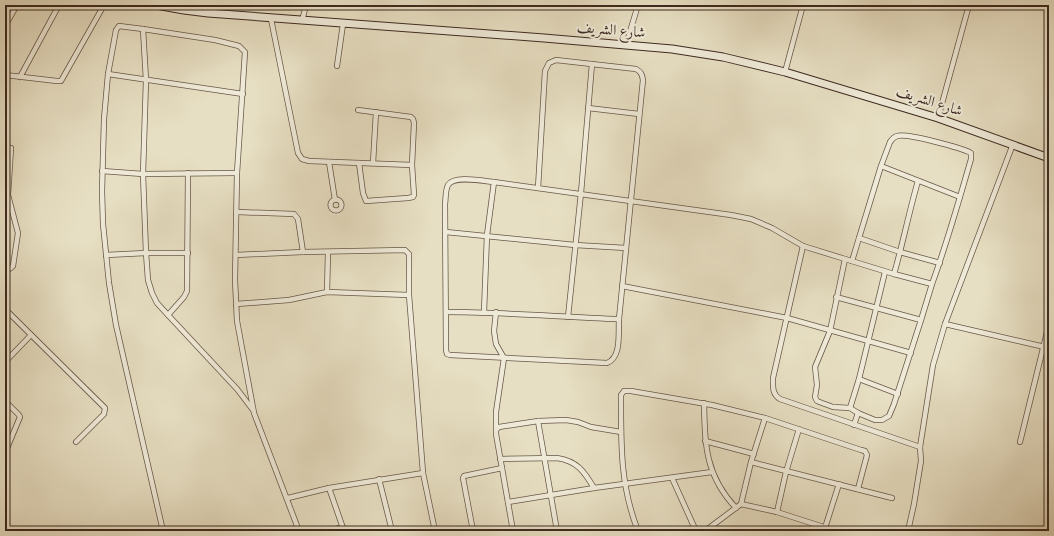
<svg xmlns="http://www.w3.org/2000/svg" width="1054" height="536" font-family="'Sorts Mill Goudy',Amiri,serif">
<style>
.lines{fill:none;stroke-linecap:round;stroke-linejoin:round}
.street-casing{stroke:#685749;stroke-width:6}
.secondary-casing{stroke:#3d2a20;stroke-width:9}
.street{stroke:#efead8;stroke-width:4.5}
.secondary{stroke:#efead8;stroke-width:7}
.labels{text-anchor:middle;dominant-baseline:central;stroke-width:4;stroke-linejoin:round;paint-order:stroke}
.street-label{font-size:15px;fill:#3d2a20;stroke:#efead8}
</style>
<rect width="100%" height="100%" fill="#e7dfc3"/>
<filter id="stains"><feTurbulence type="fractalNoise" baseFrequency=".005" numOctaves="4"/><feColorMatrix values="0 0 0 0 .2 0 0 0 0 .09 0 0 0 0 .02 0 0 0 .5 -.17"/></filter>
<radialGradient id="worn" r=".72"><stop offset=".6" stop-color="#630" stop-opacity="0"/><stop offset="1" stop-color="#630" stop-opacity=".3"/></radialGradient>
<g class="lines">
<g class="street-casing">
<g id="street">
<path d="M271,19L298,153L302,159L309,161L412,165"/>
<path d="M302,21L306,5"/>
<path d="M5,26L17,5"/>
<path d="M143,29L146,80L143,174L146,253L148,280L152,293L157,303L168,315L237,389L253,410"/>
<path d="M626,45L638,5"/>
<path d="M337,66L343,24"/>
<path d="M785,72L803,5"/>
<path d="M108,74L243,94"/>
<path d="M5,75L57,81H61L104,5"/>
<path d="M20,77L59,5"/>
<path d="M588,108L639,114"/>
<path d="M358,110L411,117L413,119L414,123L412,165L414,195L413,197L408,198L366,201L363,193L359,163"/>
<path d="M938,118L969,5"/>
<path d="M5,148H11L8,195L18,233L13,266L11,268L5,271"/>
<path d="M329,162L335,200"/>
<path d="M373,163L376,112"/>
<path d="M881,166L960,197"/>
<path d="M102,171L143,174L237,173"/>
<path d="M494,182C483,181 454,175 448,185C445,191 446,198 445,204L446,350L447,354L450,355L607,363C622,357 618,333 619,319L643,80C642,74 641,72 636,69L556,60L549,63L545,71L538,188"/>
<circle cx="336" cy="205" r="5.5"/>
<path d="M237,212L294,214L298,219L303,252"/>
<path d="M446,232L575,245L626,248"/>
<path d="M803,246L773,378C773,387 772,394 780,399L920,447"/>
<path d="M106,255L146,253H188"/>
<path d="M236,255L303,252L405,250L409,254V295L423,473"/>
<path d="M852,261L859,238L900,252L940,263"/>
<path d="M894,274C903,243 909,212 918,181"/>
<path d="M622,286L787,318L911,353"/>
<path d="M327,292L328,252"/>
<path d="M836,297L921,320L894,404L889,416L882,420H875L858,413L850,408L833,407L822,403L817,401L815,397L817,385L815,367L830,331L845,259L894,274L932,284C947,243 959,201 971,159V153C962,148 907,133 897,136C894,137 892,139 890,142L881,166L859,238"/>
<path d="M236,304L289,300L327,292L409,295"/>
<path d="M5,309L105,408L104,414L76,442"/>
<path d="M446,312C504,312 561,317 619,319"/>
<path d="M484,312L487,235L494,182L731,215L751,219L772,228L803,246L845,259"/>
<path d="M496,312L494,331L496,344L504,358L496,412V430"/>
<path d="M168,315L184,297L187,291L188,173"/>
<path d="M568,317L581,193L592,64"/>
<path d="M921,320L932,284"/>
<path d="M945,324L1049,348"/>
<path d="M5,362L31,335"/>
<path d="M859,379L898,394"/>
<path d="M5,401L19,415L20,417L5,453"/>
<path d="M704,403C705,445 705,475 736,508"/>
<path d="M850,408L859,379L885,272"/>
<path d="M538,421L557,531"/>
<path d="M854,425L858,413"/>
<path d="M705,441L754,454"/>
<path d="M1020,442L1049,324"/>
<path d="M500,459L557,458C577,461 584,471 594,488"/>
<path d="M751,462L892,498"/>
<path d="M672,478L696,531"/>
<path d="M379,479L392,531"/>
<path d="M329,488L344,531"/>
<path d="M288,498L329,488L423,473L435,531"/>
<path d="M508,502L594,488L712,472"/>
<path d="M741,504L777,512L836,531"/>
<path d="M777,512L786,472L799,429"/>
<path d="M163,531L116,325L109,283L103,224L102,191L104,119L108,74L116,30L119,26L143,29L215,40L239,46L245,52L237,173L235,280L237,321L254,413L299,531"/>
<path d="M329,531L343,527"/>
<path d="M473,531L463,478L464,476L502,468"/>
<path d="M513,531L496,434V430L499,427L538,421L566,420L578,422L591,427L621,432"/>
<path d="M638,531C620,485 621,444 621,395L624,391H631L712,405L765,418L861,450L865,451L867,455L858,489"/>
<path d="M705,531L741,504L751,462L765,418"/>
<path d="M824,531L839,484"/>
<path d="M908,531L914,504L921,461L920,447L933,365L945,324L1013,144"/>
</g>
</g>
<g class="secondary-casing">
<path id="secondary" d="M156,5L184,10L208,13L544,38L672,49L723,57L785,72L938,118L1049,158"/>
</g>
<use href="#street" class="street"/>
<use href="#secondary" class="secondary"/>
</g>
<g class="labels">
<g class="street-label">
<text transform="translate(611 31) rotate(5)">شارع الشريف</text>
<text transform="translate(929 102) rotate(18)">شارع الشريف</text>
</g>
</g>
<rect width="1054" height="536" fill="none" stroke="#e7dfc3" stroke-width="20"/>
<rect x="6" y="6" width="1042" height="524" fill="none" stroke="#3d2a20" stroke-width="2"/>
<rect x="10" y="10" width="1034" height="516" fill="none" stroke="#3d2a20"/>
<rect width="100%" height="100%" filter="url(#stains)"/>
<rect width="100%" height="100%" fill="url(#worn)"/>
</svg>
